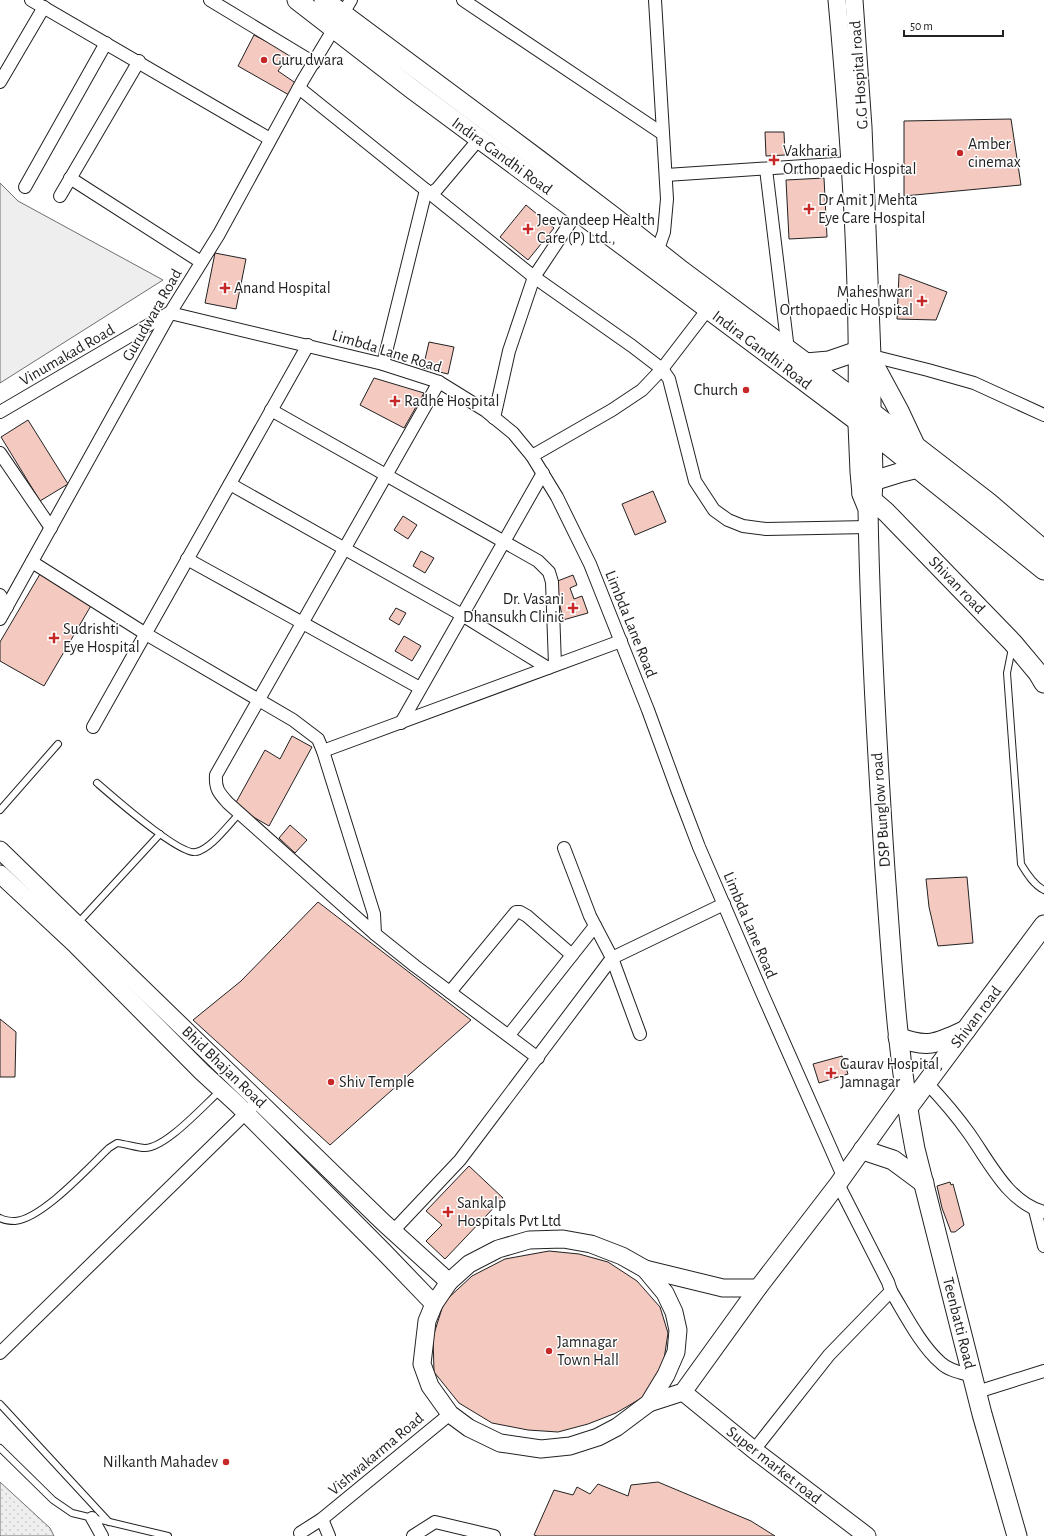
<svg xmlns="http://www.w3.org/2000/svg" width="1044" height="1536" font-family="'Alegreya Sans',sans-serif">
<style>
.grass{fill:url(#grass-dots);stroke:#6f6f6f}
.pitch{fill:#eee;stroke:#6f6f6f}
.building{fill:#f3c9c0;stroke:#222}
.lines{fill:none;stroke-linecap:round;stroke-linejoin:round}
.service-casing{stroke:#222;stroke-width:8}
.minor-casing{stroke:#222;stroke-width:14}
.secondary-casing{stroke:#222;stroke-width:19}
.primary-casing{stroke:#222;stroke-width:21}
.service{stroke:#fff;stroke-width:6}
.minor{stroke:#fff;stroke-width:12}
.secondary{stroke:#fff;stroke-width:17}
.primary{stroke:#fff;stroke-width:19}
.poi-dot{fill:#c62828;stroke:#fff;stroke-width:1.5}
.labels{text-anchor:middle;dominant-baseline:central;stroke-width:3;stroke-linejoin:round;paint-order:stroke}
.poi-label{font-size:16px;fill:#222;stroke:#fff;text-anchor:start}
.street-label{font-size:16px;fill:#222;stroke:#fff}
</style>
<defs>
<pattern id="grass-dots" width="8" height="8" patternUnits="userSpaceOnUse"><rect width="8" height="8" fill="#eee"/><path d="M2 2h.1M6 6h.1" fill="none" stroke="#ccc" stroke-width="1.8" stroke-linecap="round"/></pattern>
</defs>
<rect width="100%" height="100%" fill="#fff"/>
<path class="grass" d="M0,1482L50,1528L54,1536H0Z"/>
<path class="pitch" d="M0,183L18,201L163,280L0,383Z"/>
<g class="building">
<path d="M254,35L290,54L278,71L297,84L289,95L238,66Z"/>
<path d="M1011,119L1021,185L904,196V121Z"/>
<path d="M765,132H784L785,155L766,156Z"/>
<path d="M824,178L827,237L789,239L786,180Z"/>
<path d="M526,205L554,228L528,260L500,237Z"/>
<path d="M215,253L246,259L236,309L205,303Z"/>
<path d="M899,274L947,292L936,320L897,319Z"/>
<path d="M429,342L454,347L448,374L423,368Z"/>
<path d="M374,378L424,393L404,428L360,405Z"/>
<path d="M28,420L68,484L40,501L1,437Z"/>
<path d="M653,491L666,522L635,535L622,504Z"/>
<path d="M403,516L417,525L408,539L394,530Z"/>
<path d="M421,551L434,558L425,573L413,566Z"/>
<path d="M40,574L92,604L44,686L0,661V642Z"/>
<path d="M573,575L577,585L570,588L574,599L582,596L588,613L563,620L555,582Z"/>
<path d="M396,608L406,613L399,625L389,619Z"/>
<path d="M404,636L421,646L412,661L395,651Z"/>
<path d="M292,736L312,747L269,826L234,806L265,750L280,759Z"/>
<path d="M290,825L307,840L295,853L279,838Z"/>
<path d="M967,877L973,943L938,946L929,907L926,879Z"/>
<path d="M318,902L471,1020L330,1145L193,1020L241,981Z"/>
<path d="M0,1019L16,1032L15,1077H0Z"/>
<path d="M842,1056L848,1074L819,1083L813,1064Z"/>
<path d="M469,1166L503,1198L445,1259L426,1241L442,1225L426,1211Z"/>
<path d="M950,1182L951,1185L953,1184L964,1225L955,1232H951L942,1208L937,1186Z"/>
<path d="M549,1251L579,1254L608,1262L637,1281L660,1307L668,1333L663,1366L645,1396L616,1413L588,1424L558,1432L528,1430L492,1423L459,1403L434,1372L433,1337L444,1302L472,1276L505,1259Z"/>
<path d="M658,1482L751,1521L775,1536H537L534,1535L554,1490L573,1495L577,1487L590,1494L598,1484L628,1496L631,1485Z"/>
</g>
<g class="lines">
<g class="service-casing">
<g id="service">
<path d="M1012,648L1007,673L1021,864C1027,874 1034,885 1044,890"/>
<path d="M97,783C112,796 180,856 196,852C211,849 228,825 239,814"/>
<path d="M0,810L58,744"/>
<path d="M78,923L160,834"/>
<path d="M0,1218C4,1220 10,1221 15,1221C42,1219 89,1167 109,1148L117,1143C126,1144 138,1148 145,1148C166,1148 204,1105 220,1091"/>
<path d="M0,1404L109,1522"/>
<path d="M0,1448L53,1500L72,1513L168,1536"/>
</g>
</g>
<g class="minor-casing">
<g id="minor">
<path d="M31,0L270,139"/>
<path d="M210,0L314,63"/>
<path d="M463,0L663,134"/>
<path d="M655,0L667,199L664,232L657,252"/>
<path d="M0,82L44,7"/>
<path d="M299,88L534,277L632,346L662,369L669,379L695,481L714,510L728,520L743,526L766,529L868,527"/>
<path d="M766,169L788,350"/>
<path d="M666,175L850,163"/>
<path d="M70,178L201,262"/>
<path d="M25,187L106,43"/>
<path d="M430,194L437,189L479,139"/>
<path d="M60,196L139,61"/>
<path d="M170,313L383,364L439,382L486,411L513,433L532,456L557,497L590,564L648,710L678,792L699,847L762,993L843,1176"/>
<path d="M872,356L928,370L974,383L1044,415"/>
<path d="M383,364L426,190"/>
<path d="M439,382L216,775C215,789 219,793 228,803L375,934L415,966L538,1058"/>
<path d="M271,410L538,561L549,572L552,582L555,665"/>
<path d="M0,412L169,313"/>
<path d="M494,418L509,351L534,277L578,211"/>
<path d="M0,453L51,528"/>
<path d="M532,456L612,410L642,390L662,369L708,309"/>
<path d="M230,484L462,615L548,668"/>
<path d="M187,559L420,688"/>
<path d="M32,562L146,634L293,720L318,739L323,751L374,914L375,934"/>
<path d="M0,595L7,607"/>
<path d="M0,619L170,313L219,234L303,80L351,0"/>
<path d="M401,723L543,473"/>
<path d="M93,727L308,345"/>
<path d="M323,751L621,641"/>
<path d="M564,848L590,916L612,958L640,1034"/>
<path d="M450,992L516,912H520L527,916L572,955"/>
<path d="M509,1035L595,926"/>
<path d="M927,1083C942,1099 956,1115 968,1132C989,1161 1008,1203 1044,1212"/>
<path d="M838,1184L888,1282L891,1291C905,1314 921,1346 941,1363C949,1371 963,1373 973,1376"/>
<path d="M1035,1210L1044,1246"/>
<path d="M393,1231L460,1160L612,958L724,904"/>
<path d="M0,1353L251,1108"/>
<path d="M977,1392L1044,1371"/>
<path d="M754,1450L829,1355L891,1291"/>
<path d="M92,1518L102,1536"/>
<path d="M322,1519L329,1536"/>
<path d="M302,1536L300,1533L322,1519L450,1414"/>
<path d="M413,1536L435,1522L494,1536"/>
</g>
</g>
<g class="secondary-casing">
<g id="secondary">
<path d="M837,0C849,133 859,267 857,401"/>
<path d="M854,0L863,127L872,356V413"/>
<path d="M0,850L383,1222L449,1282"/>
<path d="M0,874L75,944L202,1072L238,1105L384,1252L434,1304"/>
<path d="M563,1239L591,1244L622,1256L645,1269L665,1293L674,1312L678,1330L676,1352L666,1375L649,1403L617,1427L598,1437L570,1446L541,1449L500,1443L469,1428L450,1414L430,1386L422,1364L427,1321L434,1304L449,1282L469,1264L498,1249L529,1240Z"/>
<path d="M645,1269L723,1288H758"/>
<path d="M683,1392L754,1450L867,1536"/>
<path d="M649,1403L683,1392L758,1288L838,1184L905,1090"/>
</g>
</g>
<g class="primary-casing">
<g id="primary">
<path d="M297,0L412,89L616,240L872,432L1044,570"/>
<path d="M324,0L539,160L614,217L682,271L857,401L988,502L1044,550"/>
<path d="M872,361L899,411L914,443"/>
<path d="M806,363L829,361L858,351"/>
<path d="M857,401L860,472L862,494L868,509C870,630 877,750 885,870C892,964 897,1057 915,1149L982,1414L1017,1536"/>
<path d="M872,424L873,481L872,499"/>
<path d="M873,481L902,472L918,468"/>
<path d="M862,494L872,500L886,512L1013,643L1038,673L1044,683"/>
<path d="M898,1037C928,1049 938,1043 966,1030"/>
<path d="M907,1109L1044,925"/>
<path d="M863,1150L893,1160L924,1183"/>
</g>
</g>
<use href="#service" class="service"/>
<use href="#minor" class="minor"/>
<use href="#secondary" class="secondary"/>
<use href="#primary" class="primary"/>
</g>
<g class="poi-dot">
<circle cx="264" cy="60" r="4"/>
<circle cx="960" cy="153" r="4"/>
<path d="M772 154h4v4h4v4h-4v4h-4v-4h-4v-4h4z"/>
<path d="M807 203h4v4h4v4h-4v4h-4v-4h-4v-4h4z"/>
<path d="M526 223h4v4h4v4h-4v4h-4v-4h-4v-4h4z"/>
<path d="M223 282h4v4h4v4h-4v4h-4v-4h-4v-4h4z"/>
<path d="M920 295h4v4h4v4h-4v4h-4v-4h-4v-4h4z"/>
<circle cx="746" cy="390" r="4"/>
<path d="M393 395h4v4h4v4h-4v4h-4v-4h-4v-4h4z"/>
<path d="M571 602h4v4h4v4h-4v4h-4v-4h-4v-4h4z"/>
<path d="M52 632h4v4h4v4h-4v4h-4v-4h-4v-4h4z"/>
<path d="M829 1067h4v4h4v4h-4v4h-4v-4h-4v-4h4z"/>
<circle cx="331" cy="1082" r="4"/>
<path d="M446 1206h4v4h4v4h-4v4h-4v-4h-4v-4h4z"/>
<circle cx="549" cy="1351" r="4"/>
<circle cx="226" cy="1462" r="4"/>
</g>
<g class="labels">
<g class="poi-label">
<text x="272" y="60">Guru dwara</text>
<text x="968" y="144">Amber<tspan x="968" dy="18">cinemax</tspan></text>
<text x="783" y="151">Vakharia<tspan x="783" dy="18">Orthopaedic Hospital</tspan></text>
<text x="818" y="200">Dr Amit J Mehta<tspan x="818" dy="18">Eye Care Hospital</tspan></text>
<text x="537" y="220">Jeevandeep Health<tspan x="537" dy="18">Care (P) Ltd.,</tspan></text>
<text x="234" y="288">Anand Hospital</text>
<text x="913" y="292" text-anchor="end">Maheshwari<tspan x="913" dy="18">Orthopaedic Hospital</tspan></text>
<text x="738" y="390" text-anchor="end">Church</text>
<text x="404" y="401">Radhe Hospital</text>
<text x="564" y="599" text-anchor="end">Dr. Vasani<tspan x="564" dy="18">Dhansukh Clinic</tspan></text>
<text x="63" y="629">Sudrishti<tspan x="63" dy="18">Eye Hospital</tspan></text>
<text x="840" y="1064">Gaurav Hospital,<tspan x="840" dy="18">Jamnagar</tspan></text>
<text x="339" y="1082">Shiv Temple</text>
<text x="457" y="1203">Sankalp<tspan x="457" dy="18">Hospitals Pvt Ltd</tspan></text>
<text x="557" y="1342">Jamnagar<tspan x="557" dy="18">Town Hall</tspan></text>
<text x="218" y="1462" text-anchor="end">Nilkanth Mahadev</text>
</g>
<g class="street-label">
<text transform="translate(859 75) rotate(-94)">G.G Hospital road</text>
<text transform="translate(502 156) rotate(36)">Indira Gandhi Road</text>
<text transform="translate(152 315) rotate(-60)">Gurudwara Road</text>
<text transform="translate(762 350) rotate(37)">Indira Gandhi Road</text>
<text transform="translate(387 351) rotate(17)">Limbda Lane Road</text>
<text transform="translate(67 355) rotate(-30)">Vinumakad Road</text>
<text transform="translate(957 585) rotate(46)">Shivan road</text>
<text transform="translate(631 624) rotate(68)">Limbda Lane Road</text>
<text transform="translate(881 810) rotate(-94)">DSP Bunglow road</text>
<text transform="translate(750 925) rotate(67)">Limbda Lane Road</text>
<text transform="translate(976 1017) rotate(-53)">Shivan road</text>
<text transform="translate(224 1067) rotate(44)">Bhid Bhajan Road</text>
<text transform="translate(959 1323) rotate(76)">Teenbatti Road</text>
<text transform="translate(376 1454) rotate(-40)">Vishwakarma Road</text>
<text transform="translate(774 1465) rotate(38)">Super market road</text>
</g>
</g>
<path d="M904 30v6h99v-6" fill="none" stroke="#222222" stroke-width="2"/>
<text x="910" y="30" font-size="12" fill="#222222" stroke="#ffffff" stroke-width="3" paint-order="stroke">50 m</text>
</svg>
